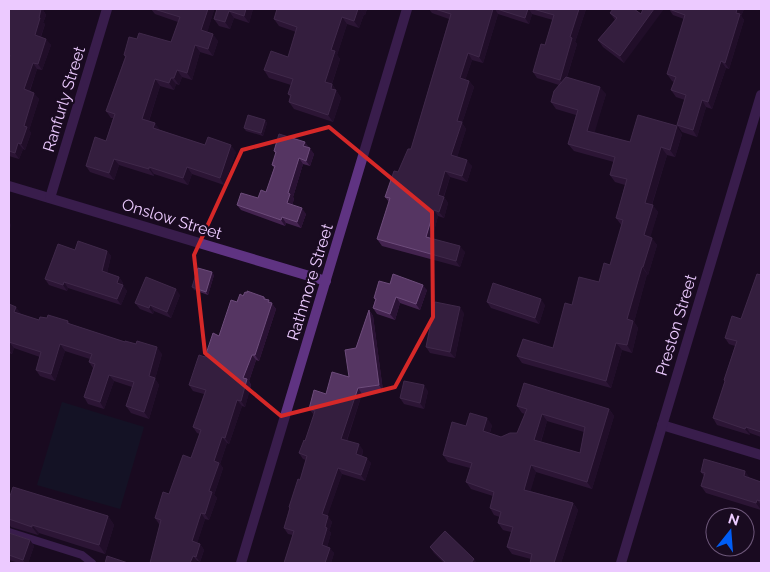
<svg xmlns="http://www.w3.org/2000/svg" width="770" height="572" font-family="Raleway,sans-serif">
<style>
.green{fill:#0e1c2a}
.lines{fill:none;stroke-linecap:round;stroke-linejoin:round}
.service{stroke:#5f3382;stroke-width:8}
.minor{stroke:#5f3382;stroke-width:10}
.wall{fill:#43234f;fill-rule:evenodd}
.shaded-wall{fill:#2a1234}
.building{fill:#553562;stroke:#6d4c7b;fill-rule:evenodd}
.marked{fill:none;stroke:#d62828;stroke-width:4;stroke-linejoin:round}
.labels{text-anchor:middle;dominant-baseline:central;stroke-width:4.5;stroke-linejoin:round;paint-order:stroke}
.street-label{font-size:16px;fill:#eccaff;stroke:#190b20}
</style>
<rect width="100%" height="100%" fill="#190b20"/>
<path class="green" d="M62,402L144,427L120,509L37,485Z"/>
<g class="lines">
<path class="service" d="M9,532L82,555L92,563"/>
<g class="minor">
<path d="M9,186L326,281"/>
<path d="M50,198L107,9"/>
<path d="M662,425L761,455"/>
<path d="M241,563L407,9"/>
<path d="M621,563L761,95"/>
</g>
</g>
<g class="wall">
<path d="M9,9H43V10L46,15L43,23L45,24L41,37L51,45L42,70L37,69L30,91L39,99L29,130L31,133L25,150L23,149L19,159L9,156Z"/>
<path d="M151,9H213L214,10L207,32L218,41L213,56L200,52L192,80L182,77L179,85L176,84L174,90L160,86L149,121L160,130L205,145L236,152L224,185L192,174L188,185L154,174V176L119,165L114,180L90,172L86,166L106,141L113,118H111L106,111L125,57L124,55L137,39L171,42L178,22L155,14Z"/>
<path d="M217,9H253L249,23L234,18L230,29L219,26L214,19Z"/>
<path d="M277,9H367L365,15L364,14L359,28L347,24L337,55L340,59L332,84L341,98L333,122L294,109L289,102L290,97L288,94L291,85L269,78L264,70L288,57L296,32L279,26L274,19Z"/>
<path d="M429,9H586L575,42L577,44L567,77L606,94L594,132L630,142L682,134L675,157L667,155L652,205L658,212L650,237L657,245L648,275L647,274L634,322L638,328L632,353L622,350L611,388L522,363L517,356L553,348L572,305L599,282L610,265L622,226L616,218L625,185L615,182L610,175L614,162L574,151L568,144L576,115L556,109L551,102L559,85L537,78L533,72L545,45L553,20L532,14L529,24L498,14L483,63L472,60L465,80L469,81L474,87L462,123L466,129L457,157L472,166L467,182L450,177L444,197L448,203L444,218L438,216L432,238L465,252L460,267L382,246L377,239L389,202L385,197L411,149L449,19L432,13Z"/>
<path d="M669,9H744L741,16L744,20L729,69L726,68L712,109L706,107L697,137L682,132L677,125L685,100L676,97L671,90L674,82L672,81L667,74L684,19L673,15Z"/>
<path d="M610,13L641,14L624,63L603,47L598,40L615,20Z"/>
<path d="M265,120L267,123L263,136L246,131L244,128Z"/>
<path d="M309,147L308,148L314,154L310,166L303,164L293,197L294,199L292,205L306,214L301,228L286,223L285,226L241,210L237,205L258,198L266,192L274,168L272,165L276,154L274,151Z"/>
<path d="M75,250L107,251L111,256L107,273L119,277L123,283L122,285L127,291L121,305L68,288L67,291L49,285L45,279Z"/>
<path d="M214,275L208,295L194,290L192,287Z"/>
<path d="M761,275V437L750,433V435L717,425L713,418L725,381L724,380L735,346L729,344L725,338L741,319Z"/>
<path d="M390,284L427,290L420,310L400,303L395,320L377,314L373,308L375,300L374,298Z"/>
<path d="M180,295L171,318L154,311L153,314L140,309L135,303Z"/>
<path d="M243,296L264,297L266,299L269,300L276,309L259,361L256,360L249,381L251,385L245,407L242,406L229,444L227,443L220,464L223,468L214,495L217,498L209,520L205,519L197,543L200,544L204,550L200,562L197,561L159,524L155,518L191,458L200,434L197,433L193,427L204,394L193,391L189,385L205,357L219,336L237,302Z"/>
<path d="M487,302L545,305L539,324L491,308Z"/>
<path d="M9,304L21,314L39,320L47,318L68,321L70,324L162,354L155,379L159,385L149,419L131,413L126,406L132,387L114,381L104,409L88,404L84,397L93,368L89,362L90,359L65,351L55,381L40,376L36,370L40,357L14,348L12,354L9,353Z"/>
<path d="M369,310L373,316L383,391L362,394L347,441L363,450L362,456L371,463L365,481L342,474L327,516L332,522L329,531L331,533L327,547L334,553L331,563H284L293,535L288,534L284,528L289,509V507L300,480L306,460L303,459L299,453L305,441L314,415L309,409L326,394L349,377L356,348Z"/>
<path d="M464,313L455,358L430,353L426,347Z"/>
<path d="M428,391L424,409L404,404L400,398Z"/>
<path d="M517,406L609,409L614,416L592,489L536,472L530,491L573,503L578,510L561,563H530L531,559L512,554L507,547L511,532L503,530L498,523L500,517L494,515L490,508L493,496L471,489L466,482L470,468L448,462L443,455L466,426L492,425L490,433L501,437L517,433L525,414L522,413ZM547,421L584,432L580,453L541,442Z"/>
<path d="M701,472L750,478L761,482V510L706,493L701,486L704,476Z"/>
<path d="M9,499L108,516L114,525L105,554L39,533L38,535L11,527L9,524Z"/>
<path d="M9,533L30,540L34,546L28,563H19L9,560Z"/>
<path d="M430,547L477,563H444L434,553Z"/>
</g>
<g class="shaded-wall">
<path d="M38,9H43V10L46,15L43,23L45,24L39,41L35,35L39,18Z"/>
<path d="M208,9H213L214,10L206,37L201,30Z"/>
<path d="M246,9H253L249,23L244,16Z"/>
<path d="M358,9H360L364,14L359,28L354,21Z"/>
<path d="M360,9H367L365,15Z"/>
<path d="M493,9H495L498,14L483,63L479,57Z"/>
<path d="M528,9H529L532,14L529,24L525,18Z"/>
<path d="M579,9H586L575,42L577,44L564,86L560,80L570,37Z"/>
<path d="M654,9H664L624,63L620,56Z"/>
<path d="M737,9H744L741,16L744,20L729,69L725,63Z"/>
<path d="M229,11L234,18L230,29L225,22Z"/>
<path d="M342,17L347,24L337,55L340,59L330,89L325,82L331,50Z"/>
<path d="M213,34L218,41L213,56L208,49Z"/>
<path d="M46,39L51,45L42,70L38,64Z"/>
<path d="M195,45L200,52L192,80L187,73Z"/>
<path d="M468,53L472,60L464,84L460,78Z"/>
<path d="M721,61L726,68L712,109L708,102Z"/>
<path d="M33,63L37,69L28,95L24,89Z"/>
<path d="M177,70L182,77L179,85L174,78Z"/>
<path d="M171,78L176,84L174,90L169,83Z"/>
<path d="M155,79L160,86L147,126L142,119Z"/>
<path d="M469,81L474,87L462,123L466,129L456,161L451,155L457,121Z"/>
<path d="M332,84L341,98L333,122L328,115L331,89Z"/>
<path d="M600,87L606,94L593,138L587,131Z"/>
<path d="M34,93L39,99L29,130L31,133L25,150L21,144L24,126Z"/>
<path d="M702,100L706,107L697,137L693,130Z"/>
<path d="M265,120L267,123L263,136L261,133Z"/>
<path d="M155,123L160,130L153,128Z"/>
<path d="M677,126L682,134L675,157L670,150Z"/>
<path d="M305,142L309,147L307,152L303,146Z"/>
<path d="M18,143L23,149L19,159L15,153Z"/>
<path d="M231,145L236,152L224,185L220,178Z"/>
<path d="M661,147L667,155L650,210L645,203Z"/>
<path d="M310,148L314,154L310,166L306,161Z"/>
<path d="M299,158L303,164L293,197L294,199L291,209L287,203L288,193Z"/>
<path d="M114,159L119,165L114,180L109,173Z"/>
<path d="M467,160L472,166L467,182L462,176Z"/>
<path d="M149,167L154,174V176L149,169Z"/>
<path d="M187,167L192,174L188,185L183,178Z"/>
<path d="M445,171L450,177L442,201L438,195Z"/>
<path d="M444,197L448,203L444,218L439,212Z"/>
<path d="M653,205L658,212L649,242L644,235Z"/>
<path d="M302,208L306,214L301,228L297,222Z"/>
<path d="M434,210L438,216L431,243L426,237Z"/>
<path d="M282,217L286,223L285,226L281,220Z"/>
<path d="M9,221L11,225L9,233Z"/>
<path d="M652,238L657,245L648,275L643,267Z"/>
<path d="M460,246L465,252L460,267L456,261Z"/>
<path d="M107,251L111,256L106,277L102,271Z"/>
<path d="M642,267L647,274L634,322L638,328L632,353L627,345V319Z"/>
<path d="M212,272L214,275L208,295L206,292Z"/>
<path d="M119,277L123,283L121,288L117,283Z"/>
<path d="M64,282L68,288L67,291L63,285Z"/>
<path d="M123,285L127,291L121,305L117,299Z"/>
<path d="M423,285L427,290L420,310L416,304Z"/>
<path d="M176,289L180,295L171,318L167,312Z"/>
<path d="M396,297L400,303L395,320L390,314Z"/>
<path d="M541,299L545,305L539,324L535,318Z"/>
<path d="M269,300L276,309L259,361L255,355Z"/>
<path d="M150,305L154,311L153,314L149,308Z"/>
<path d="M16,307L21,314L14,312Z"/>
<path d="M460,307L464,313L455,358L450,352Z"/>
<path d="M369,310L373,316L383,391L379,385Z"/>
<path d="M9,342L14,348L12,354L9,350Z"/>
<path d="M616,343L622,350L611,388L606,381Z"/>
<path d="M60,344L65,351L55,381L51,374Z"/>
<path d="M157,347L162,354L155,379L159,385L149,419L144,412L149,376Z"/>
<path d="M252,355L256,360L249,381L251,385L245,407L241,401L243,378Z"/>
<path d="M109,375L114,381L104,409L100,402Z"/>
<path d="M424,385L428,391L424,409L420,403Z"/>
<path d="M358,388L362,394L345,445L341,439Z"/>
<path d="M237,400L242,406L229,444L225,438Z"/>
<path d="M609,409L614,416L592,489L587,482Z"/>
<path d="M542,414L547,421L539,447L534,440Z"/>
<path d="M487,418L492,425L488,438L483,431Z"/>
<path d="M746,427L750,433V435L745,429Z"/>
<path d="M222,437L227,443L220,464L223,468L214,495L217,498L209,520L205,514L214,461Z"/>
<path d="M359,444L363,450L360,460L356,454Z"/>
<path d="M367,458L371,463L365,481L361,475Z"/>
<path d="M531,465L536,472L529,497L524,490Z"/>
<path d="M338,468L342,474L326,520L322,514Z"/>
<path d="M745,471L750,478L744,476Z"/>
<path d="M757,500L761,505V510L756,503Z"/>
<path d="M573,503L578,510L561,563H554Z"/>
<path d="M201,513L205,519L196,547L192,541Z"/>
<path d="M108,516L114,525L105,554L99,545Z"/>
<path d="M328,516L332,522L329,531L331,533L326,551L322,545L325,527Z"/>
<path d="M32,525L39,533L38,535L32,527Z"/>
<path d="M30,540L34,546L28,563H25L23,560Z"/>
<path d="M200,544L204,550L200,562L196,557Z"/>
<path d="M330,548L334,553L331,563H325Z"/>
<path d="M193,556L197,561L196,563H190Z"/>
<path d="M474,559L477,563H471Z"/>
</g>
<g class="building">
<path d="M9,9H41L39,18H40L35,35L46,39L38,64L33,63L24,89L34,93L24,126L27,127L21,144L18,143L15,153L9,151V60L10,55L9,54Z"/>
<path d="M154,9H208L201,30L213,34L208,49L195,45L187,73L177,70L174,78H171L169,83L155,79L142,119L155,123L153,128L205,145L208,137L231,145L220,178L187,167L183,178L149,167V169L114,159L109,173L86,166L95,137L106,141L115,114L106,111L126,56L124,55L129,37L137,39L139,33L171,42L180,17Z"/>
<path d="M217,9H246L244,16L229,11L225,22L214,19Z"/>
<path d="M277,9H358L354,21L342,17L331,50L335,51L325,82L332,84L331,89L336,90L328,115L289,102L291,95L288,94L293,79L264,70L271,51L288,57L297,27L274,19Z"/>
<path d="M435,9H493L479,57L468,53L460,78L469,81L457,121L462,122L451,155L467,160L462,176L445,171L438,195L444,197L439,212L434,210L426,237L460,246L456,261L377,239L390,198L385,197L394,171L398,172L408,149H411L451,14Z"/>
<path d="M497,9H528L525,18Z"/>
<path d="M533,9H579L570,37L572,38L560,80L533,72L541,44L545,45L554,15Z"/>
<path d="M613,9H634L641,14L643,9H654L620,56L598,40L617,18L610,13Z"/>
<path d="M669,9H737L736,13L740,14L725,63L721,61L708,102L702,100L693,130L677,125L686,95L671,90L676,77L667,74L685,15Z"/>
<path d="M566,77L600,87L587,131L630,142L638,115L677,126L670,150L661,147L645,203L653,205L644,235L652,238L643,267H642L627,319L633,321L627,345L616,343L606,381L517,356L523,339L553,348L565,303L572,305L579,277L599,282L604,263L610,265L623,220L616,218L627,179L610,175L615,157L568,144L578,110L551,102L554,91Z"/>
<path d="M248,115L265,120L261,133L244,128Z"/>
<path d="M279,134L305,142L303,146L310,148L306,161L299,158L288,193L290,194L287,203L302,208L297,222L282,217L281,220L237,205L241,193L258,198L261,190L266,192L275,166L272,165L276,152L274,151Z"/>
<path d="M78,241L107,251L102,271L119,277L117,283L123,285L117,299L64,282L63,285L45,279L58,244L75,250Z"/>
<path d="M198,268L212,272L206,292L192,287Z"/>
<path d="M393,274L423,285L416,304L396,297L390,314L373,308L376,299L374,298L379,281L390,284Z"/>
<path d="M757,274L761,275V432L746,427L745,429L713,418L725,381L724,380L737,341L725,338L732,316L741,319Z"/>
<path d="M146,277L176,289L167,312L150,305L149,308L135,303Z"/>
<path d="M493,283L541,299L535,318L487,302Z"/>
<path d="M247,291L264,297V299L269,300L268,302L272,303L255,355H252L243,378L247,379L241,401L237,400L225,438L222,437L214,461L219,463L209,491L212,492L205,514L201,513L192,541L200,544L196,557L193,556L190,563H150L161,520L155,518L163,492L169,494L183,455L191,458L201,430L193,427L206,390L189,385L199,355L205,357L213,333L219,336L231,300L237,302L240,294L243,296L245,292L247,293Z"/>
<path d="M435,302L460,307L450,352L426,347Z"/>
<path d="M9,304L16,307L14,312L39,320L40,317L47,318L48,315L68,321L67,323L125,342V341L136,344L137,341L157,347L149,376L155,378L144,412L126,406L134,382L109,375L100,402L84,397L95,364L89,362L92,354L60,344L51,374L36,370L41,352L9,342V343Z"/>
<path d="M369,310L379,385L358,388L341,439L359,444L356,454L367,458L361,475L338,468L322,514L328,516L325,527L327,528L322,545L330,548L325,563H284L294,531L284,528L290,508L289,507L298,479L300,480L307,456L299,453L304,440L305,441L315,411L309,409L314,390L326,394L332,372L349,377L345,350L356,348Z"/>
<path d="M404,381L424,385L420,403L400,398Z"/>
<path d="M524,383L609,409L587,482L531,465L524,490L573,503L554,563H530L532,554L507,547L513,527L498,523L501,512L490,508L494,492L466,482L472,463L443,455L452,422L466,426L470,413L487,418L483,431L501,437L510,433H517L527,409L517,406ZM542,414L585,427L580,453L534,440Z"/>
<path d="M704,459L745,471L744,476L761,482V501L757,500L756,503L701,486L705,473L701,472Z"/>
<path d="M13,487L108,516L99,545L32,525V527L9,519V499Z"/>
<path d="M445,531L474,559L471,563H446L430,547Z"/>
<path d="M9,533L30,540L23,560L9,555Z"/>
<path d="M107,556L128,563H105Z"/>
</g>
<path d="M0 0H770V572H0ZM329,127L432,212L433,317L395,387L281,416L205,353L194,255L242,150Z" fill="#190b20" fill-opacity=".55" fill-rule="evenodd"/>
<path class="marked" d="M329,127L432,212L433,317L395,387L281,416L205,353L194,255L242,150Z"/>
<g class="labels">
<g class="street-label">
<text transform="translate(64 99) rotate(-73)">Ranfurly Street</text>
<text transform="translate(172 219) rotate(17)">Onslow Street</text>
<text transform="translate(310 282) rotate(-73)">Rathmore Street</text>
<text transform="translate(676 325) rotate(-73)">Preston Street</text>
</g>
</g>
<rect width="770" height="572" fill="none" stroke="#eccaff" stroke-width="20"/>
<g transform="translate(730 532) rotate(17)"><circle r="24" fill="#190b20" stroke="#6d5779"/>
<path d="M0-4L9 19L0 12L-9 19Z" fill="#005df5"/>
<text y="-8" font-size="14" font-weight="bold" text-anchor="middle" fill="#eccaff">N</text>
</g>
</svg>
